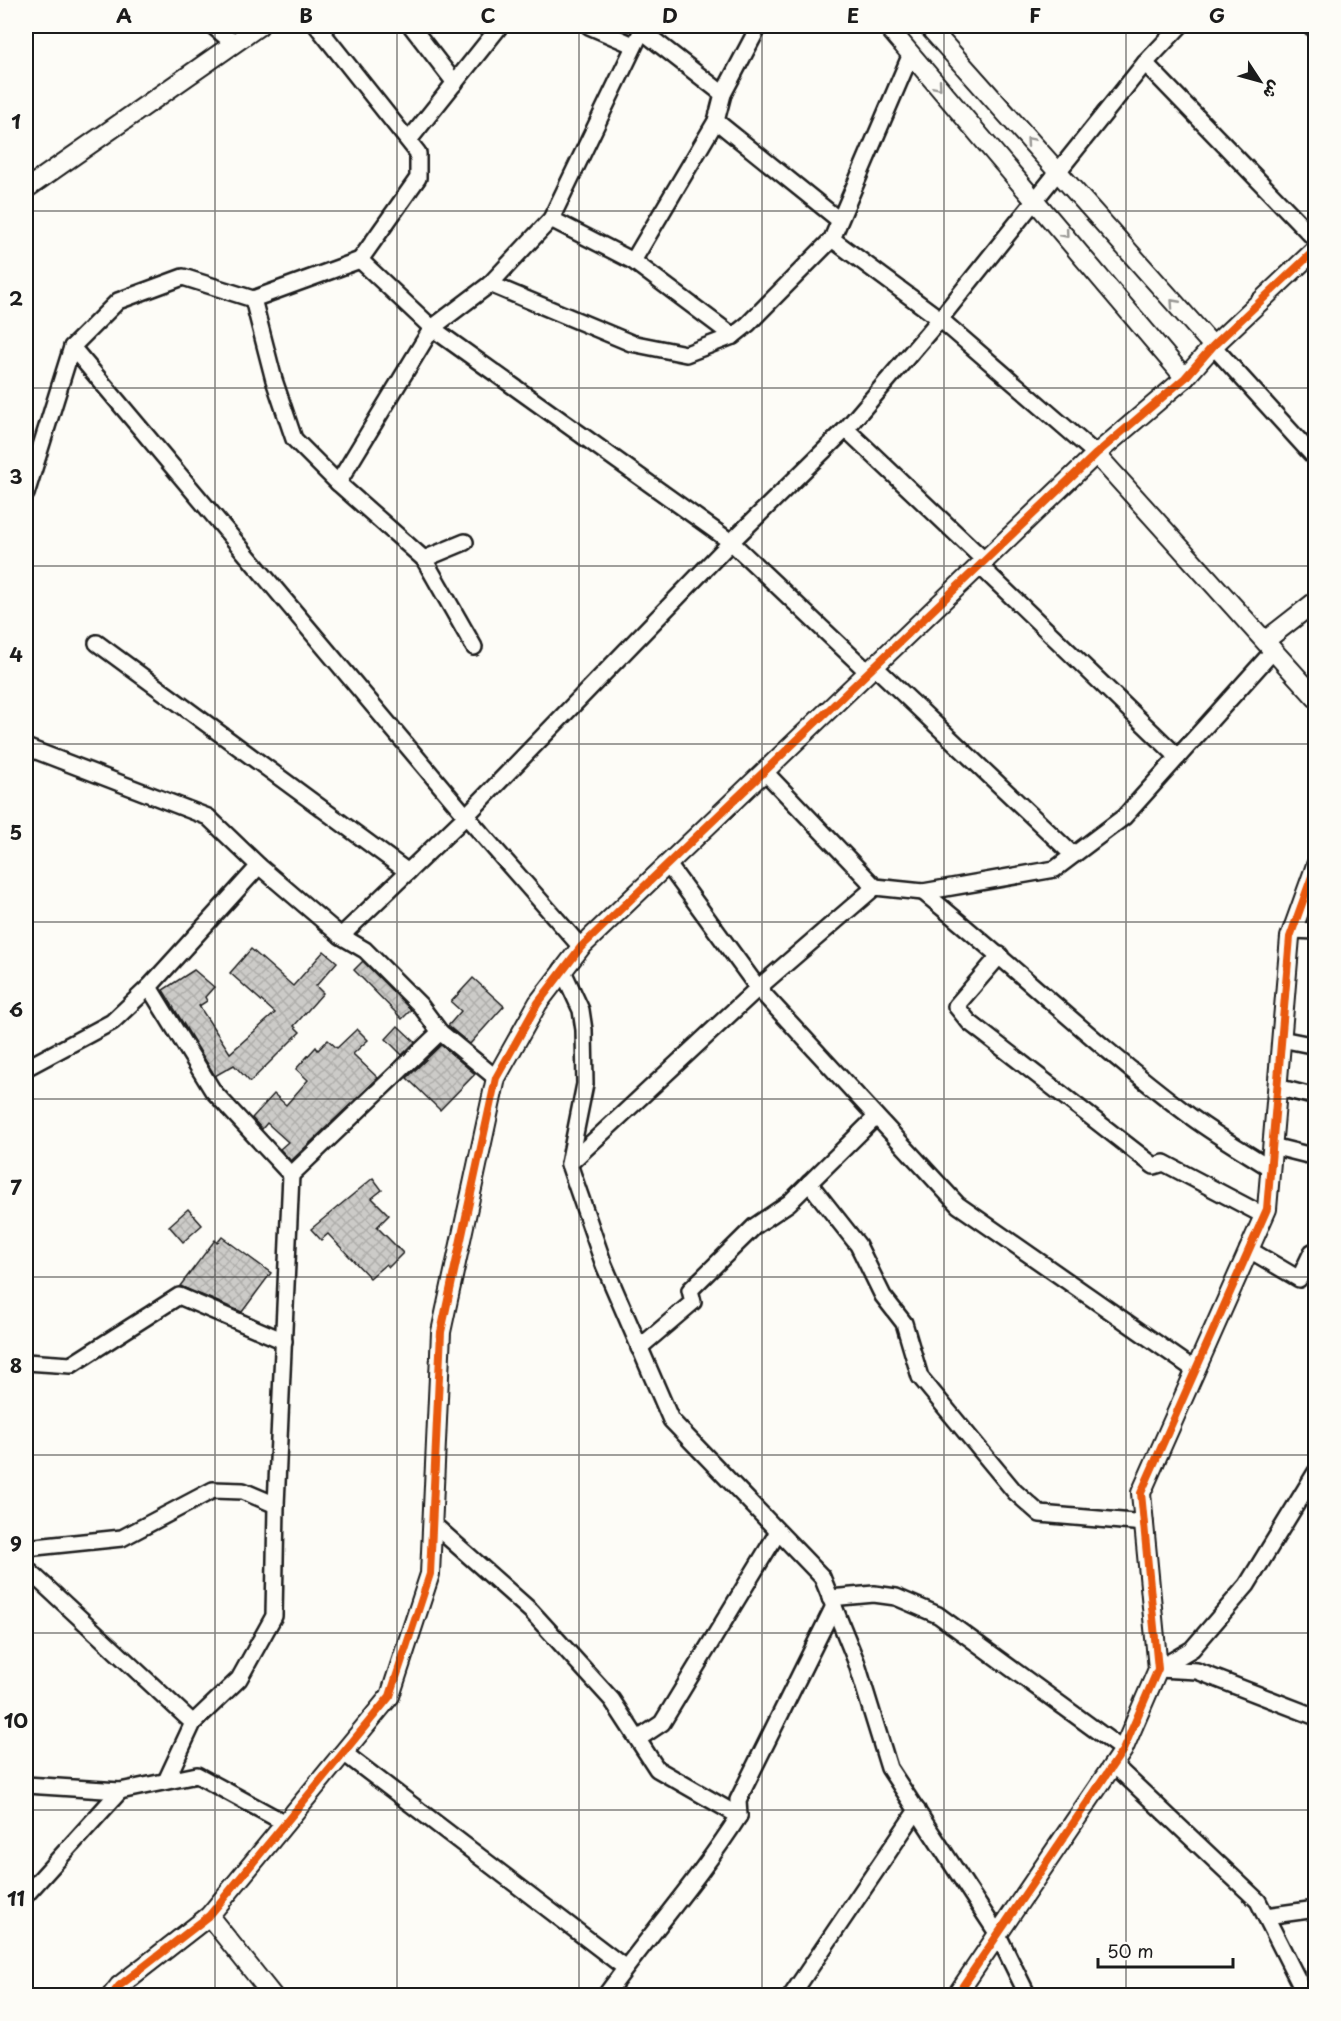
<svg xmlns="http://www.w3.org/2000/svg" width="1341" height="2021" font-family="'Playpen Sans','Playpen Sans Arabic',sans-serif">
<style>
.building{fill:url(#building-cross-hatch);stroke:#1c1c1c;stroke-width:1.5}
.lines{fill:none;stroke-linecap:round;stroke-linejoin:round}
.minor-casing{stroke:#1c1c1c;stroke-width:20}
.tertiary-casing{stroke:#1c1c1c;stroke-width:22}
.minor{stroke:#fdfcf7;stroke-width:15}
.tertiary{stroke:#fdfcf7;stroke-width:18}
.cycleway-casing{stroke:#fdfcf7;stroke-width:11}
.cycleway{stroke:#e8590c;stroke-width:8}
.oneway{stroke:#989794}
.grid{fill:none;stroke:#1c1c1c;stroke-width:1.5;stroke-opacity:0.55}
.neatline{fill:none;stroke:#1c1c1c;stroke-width:2}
.grid-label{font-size:20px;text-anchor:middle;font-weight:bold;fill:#1c1c1c}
</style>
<defs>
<pattern id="building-cross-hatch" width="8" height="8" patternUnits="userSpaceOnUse" patternTransform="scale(1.5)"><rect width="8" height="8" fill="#cccbc8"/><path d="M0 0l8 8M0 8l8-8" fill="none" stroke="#afaeab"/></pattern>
</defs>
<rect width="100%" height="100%" fill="#fdfcf7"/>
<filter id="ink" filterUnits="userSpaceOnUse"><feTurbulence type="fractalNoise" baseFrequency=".0167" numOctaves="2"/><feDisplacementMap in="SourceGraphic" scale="12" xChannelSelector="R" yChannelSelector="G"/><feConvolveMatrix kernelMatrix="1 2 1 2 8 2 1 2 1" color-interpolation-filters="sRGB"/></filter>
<g filter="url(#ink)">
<g class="building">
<path d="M251,949L293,986L324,951L337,962L316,986L323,993L294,1026L300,1032L250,1082L234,1065L215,1076L163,990L194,970L214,987L205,997L207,1001L199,1006L230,1053L275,1013L230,973Z"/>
<path d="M363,961L411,1010L402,1019L354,970Z"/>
<path d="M473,978L504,1006L470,1044L448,1026L461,1011L451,1002Z"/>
<path d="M398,1026L415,1042L402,1055L386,1039Z"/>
<path d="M357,1029L368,1040L353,1054L378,1078L291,1161L280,1149L288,1142L267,1123L262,1129L252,1118L274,1094L286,1105L308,1080L296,1069L316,1047L318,1050L328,1040L337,1048Z"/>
<path d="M441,1045L475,1074L440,1110L407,1078Z"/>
<path d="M373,1178L382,1190L372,1198L389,1215L377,1227L403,1253L389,1267L386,1264L370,1278L328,1234L321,1240L311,1229Z"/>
<path d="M188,1209L202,1225L183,1242L169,1226Z"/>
<path d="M222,1237L271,1273L242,1312L180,1286L215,1240L217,1243Z"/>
</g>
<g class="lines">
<g class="minor-casing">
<g id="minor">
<path d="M213,26L232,42"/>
<path d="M317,26L418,153V178L360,260L432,328L731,542L868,672"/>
<path d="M411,26L455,83"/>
<path d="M589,26L633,45"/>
<path d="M1310,26L1316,30"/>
<path d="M641,30L723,94"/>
<path d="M1145,63L1316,240"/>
<path d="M716,121L839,220"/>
<path d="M409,140L500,26"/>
<path d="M551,219L633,261L733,336"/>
<path d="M832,239L940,319L1096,454"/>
<path d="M633,261L716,121L723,94L759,26"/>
<path d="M490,284L631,343L686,354L733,336L748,324L832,239L911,54"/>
<path d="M253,299L274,380L294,439L338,483L424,559L465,542"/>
<path d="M1213,346L1316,459"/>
<path d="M72,347L118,301L183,277L253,299L360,260"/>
<path d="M846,429L985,561"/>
<path d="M338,483L432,328L490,284L551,219L644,26"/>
<path d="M26,494L72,347L466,816L581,947"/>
<path d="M424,559L474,647"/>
<path d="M980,566L1178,757"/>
<path d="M97,643L408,872"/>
<path d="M874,666L1073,855"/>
<path d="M26,747L208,817L259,866L341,936L365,950L420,1005L440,1032"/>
<path d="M765,772L875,887"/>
<path d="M669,866L758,988L958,1205L1195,1370"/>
<path d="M923,892C1012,964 1094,1044 1186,1113C1212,1133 1242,1150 1270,1168"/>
<path d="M1292,930L1316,931"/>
<path d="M341,936L466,816L731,542L846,429L940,319L1145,63L1180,26"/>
<path d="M1000,955L956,1006L969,1022L1154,1166L1164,1163L1263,1215"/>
<path d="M562,969L581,1010L584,1030L585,1084L569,1164L604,1265L671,1420L822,1577L856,1661L889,1768L997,1933L1028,1996"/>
<path d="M149,987L213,1091L291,1175L276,1505L274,1616L239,1679L193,1723L166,1781"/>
<path d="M1281,1039L1316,1046"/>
<path d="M26,1068L112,1022L149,987L259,866"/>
<path d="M1277,1087L1316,1097"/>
<path d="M1272,1146L1316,1157"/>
<path d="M569,1164L758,988L875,887L923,892L1055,869L1124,817L1273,651"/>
<path d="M291,1175L440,1032L496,1078"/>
<path d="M809,1183L858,1245L883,1296L904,1323L920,1377L1015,1492L1040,1514L1145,1523"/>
<path d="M1248,1249L1299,1279L1312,1252L1316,1254"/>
<path d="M639,1348L693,1302L690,1290L755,1226L789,1203L876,1117"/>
<path d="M26,1362L71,1365L179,1296L284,1341"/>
<path d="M432,1523L531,1611L612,1700L657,1769L739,1816C699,1879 649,1935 605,1996"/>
<path d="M26,1548L122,1538L213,1490L243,1491L276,1505"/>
<path d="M26,1568L193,1723"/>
<path d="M830,1598L874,1594L896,1597L938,1615L1123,1750"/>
<path d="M1158,1669L1192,1649L1247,1585L1316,1472"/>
<path d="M1158,1669L1197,1671L1316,1717"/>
<path d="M638,1739L662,1723L778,1532"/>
<path d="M344,1753L624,1967"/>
<path d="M1113,1764L1258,1901L1306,1996"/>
<path d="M26,1785L120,1791L197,1775L285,1823"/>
<path d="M739,1816L738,1800L834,1606"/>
<path d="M26,1895L120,1791"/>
<path d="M1266,1916L1316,1909"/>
<path d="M791,1996L917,1810"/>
</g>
</g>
<g class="tertiary-casing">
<g id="tertiary">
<path d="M887,26L1185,378"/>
<path d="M928,26L1213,346"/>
<path d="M26,189L259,26"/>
<path d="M1096,454L1316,698"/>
<path d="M1266,640L1316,601"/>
<path d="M209,1916L273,1996"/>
<path d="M111,1996L119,1986L209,1916L390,1696L430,1574L441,1332L496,1078L538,1003L581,947L1096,454L1185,378L1213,346L1316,249"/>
<path d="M956,1996L1123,1750L1158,1669L1141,1493L1267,1209L1290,937L1316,865"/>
</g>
</g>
<use href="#minor" class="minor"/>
<use href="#tertiary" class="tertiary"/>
<g class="cycleway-casing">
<g id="cycleway">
<path d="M111,1996L119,1986L209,1916L390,1696L430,1574L441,1332L496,1078L538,1003L581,947L1096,454L1185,378L1213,346L1316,249"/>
<path d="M956,1996L1123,1750L1158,1669L1141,1493L1267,1209L1290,937L1316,865"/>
</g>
</g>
<use href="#cycleway" class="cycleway"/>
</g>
<defs><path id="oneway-chevron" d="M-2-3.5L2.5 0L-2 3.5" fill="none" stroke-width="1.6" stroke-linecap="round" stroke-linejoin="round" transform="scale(1.5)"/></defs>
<g class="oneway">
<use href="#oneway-chevron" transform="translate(938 86) rotate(49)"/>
<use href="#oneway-chevron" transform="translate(1030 141) rotate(-131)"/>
<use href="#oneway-chevron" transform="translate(1065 234) rotate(50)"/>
<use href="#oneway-chevron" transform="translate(1174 303) rotate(-132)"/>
</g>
</g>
<path class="grid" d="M215,26V1996M397,26V1996M579,26V1996M762,26V1996M944,26V1996M1126,26V1996M26,211H1316M26,388H1316M26,566H1316M26,744H1316M26,922H1316M26,1099H1316M26,1277H1316M26,1455H1316M26,1633H1316M26,1810H1316"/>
<rect width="1341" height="2021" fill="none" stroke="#fdfcf7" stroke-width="66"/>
<g transform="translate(1260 81) rotate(126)" stroke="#fdfcf7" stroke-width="4.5" paint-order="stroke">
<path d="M0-4.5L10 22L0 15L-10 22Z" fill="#1c1c1c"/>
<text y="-9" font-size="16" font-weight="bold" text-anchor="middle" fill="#1c1c1c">ش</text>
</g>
<path d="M1098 1958v9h135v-9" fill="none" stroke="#1c1c1c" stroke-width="3"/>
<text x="1107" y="1958" font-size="18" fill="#1c1c1c" stroke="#fdfcf7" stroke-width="4.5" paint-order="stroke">50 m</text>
<rect x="33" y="33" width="1275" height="1955" class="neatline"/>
<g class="grid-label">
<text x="124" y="23">A</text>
<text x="306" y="23">B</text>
<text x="488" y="23">C</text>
<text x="670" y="23">D</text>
<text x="853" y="23">E</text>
<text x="1035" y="23">F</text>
<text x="1217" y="23">G</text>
<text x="16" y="129">1</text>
<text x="16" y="306">2</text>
<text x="16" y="484">3</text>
<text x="16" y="662">4</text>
<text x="16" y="840">5</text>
<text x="16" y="1017">6</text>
<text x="16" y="1195">7</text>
<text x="16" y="1373">8</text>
<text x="16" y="1551">9</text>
<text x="16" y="1728">10</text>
<text x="16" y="1906">11</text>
</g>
</svg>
